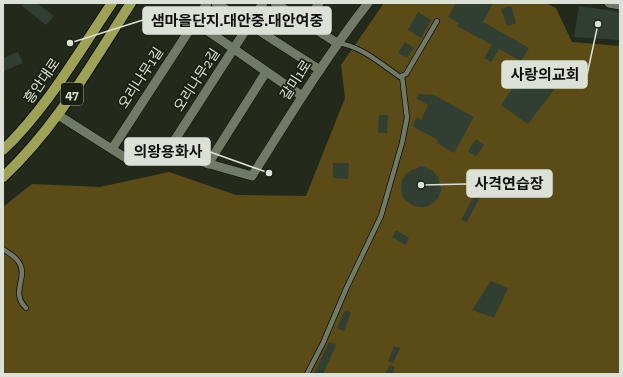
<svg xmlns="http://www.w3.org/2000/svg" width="623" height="377" font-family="'Zilla Slab','Noto Sans KR',serif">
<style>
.green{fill:#5b4b17}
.building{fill:#313f32}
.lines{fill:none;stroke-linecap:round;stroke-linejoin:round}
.service-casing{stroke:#0c1205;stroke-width:6}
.minor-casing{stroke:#0c1205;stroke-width:10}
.primary-casing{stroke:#0c1205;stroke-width:12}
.service{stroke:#717a68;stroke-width:4.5}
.minor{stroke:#717a68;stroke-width:9}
.primary{stroke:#9da254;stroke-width:10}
.labels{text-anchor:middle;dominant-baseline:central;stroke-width:3.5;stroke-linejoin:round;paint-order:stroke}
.shield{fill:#192011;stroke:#a2a79c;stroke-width:1}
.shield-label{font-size:13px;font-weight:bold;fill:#dce1d7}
.street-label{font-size:14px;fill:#dce1d7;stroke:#192011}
.leader{fill:none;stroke:#dce1d7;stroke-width:1.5}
.callout-dot{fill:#dce1d7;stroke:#192011;stroke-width:1.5}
.callout{fill:#dce1d7;stroke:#dce1d7;stroke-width:1.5}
.callout-label{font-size:15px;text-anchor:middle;font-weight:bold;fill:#111}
</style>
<rect width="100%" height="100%" fill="#232a1b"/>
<path class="green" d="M384,3H545L556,8L572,42L620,46V374H3V207L32,184L100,187L169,172L236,195L306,196L345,98L341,65Z"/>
<g class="building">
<path d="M24,3H37L54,16L46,25L22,6Z"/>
<path d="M456,3H493L483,22L529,48L521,61L499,49L491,62L484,58L492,45L457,26L459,23L448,17Z"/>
<path d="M511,6L516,23L507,26L501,9Z"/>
<path d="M579,6L620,12V40L574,37Z"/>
<path d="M418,12L431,20L421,38L408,30Z"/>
<path d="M405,42L414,48L407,58L398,53Z"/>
<path d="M18,52L23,63L3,71V58Z"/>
<path d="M555,69L565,75L528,124L501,105L525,70L544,84Z"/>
<path d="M419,94L434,95L474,117L454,153L437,143L438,140L412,126L417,117L421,120L428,105L416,98Z"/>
<path d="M379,115H388L387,133H378Z"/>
<path d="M476,139L484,145L476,156L468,151Z"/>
<path d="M333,163H349L348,179L333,178Z"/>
<path d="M422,166L433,171L438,177L440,184L441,191L438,198L433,203L426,207H419L412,205L406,201L402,195L401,187L402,180L406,174L412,170Z"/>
<path d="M476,192L481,195L467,222L461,220Z"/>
<path d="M396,230L409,238L405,245L392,237Z"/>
<path d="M491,281L508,288L494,318L472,310Z"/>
<path d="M345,310L351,312L344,331L337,328Z"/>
<path d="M329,342L336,345L323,374H314Z"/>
<path d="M394,346L400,348L393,363L388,361Z"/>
<path d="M390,365L395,367L392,374H385Z"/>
</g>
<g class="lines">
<g class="service-casing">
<g id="service">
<path d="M337,43C360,45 381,64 400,77L406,74L437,21"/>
<path d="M3,249C8,253 15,256 18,261C30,277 9,291 26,308"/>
<path d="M307,374L323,343L346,289L381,216L402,143L407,118L402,76"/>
</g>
</g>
<g class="minor-casing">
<g id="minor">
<path d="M216,3L320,70"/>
<path d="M275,3L337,43"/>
<path d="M609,3L620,5"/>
<path d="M194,22C231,46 266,72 302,96"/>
<path d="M306,23L319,3"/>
<path d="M58,115L129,160L167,152L252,176C289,117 325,58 368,3"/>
<path d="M112,149L207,3"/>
<path d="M167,152L263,3"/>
<path d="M208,164L266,72"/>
</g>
</g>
<g class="primary-casing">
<g id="primary">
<path d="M3,150C47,108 78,53 112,3"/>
<path d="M3,177C56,128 92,63 131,3"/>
</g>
</g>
<use href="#service" class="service"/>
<use href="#minor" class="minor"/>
<use href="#primary" class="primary"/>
</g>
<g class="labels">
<rect class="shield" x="61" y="83" width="22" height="22" rx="3"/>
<g class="shield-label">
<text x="72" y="94">47</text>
</g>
<g class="street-label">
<text transform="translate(141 78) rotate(-57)">오리나무1길</text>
<text transform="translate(197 80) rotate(-57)">오리나무2길</text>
<text transform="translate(296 80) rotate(-57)">갈미1로</text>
<text transform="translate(42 81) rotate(-55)">흥안대로</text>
</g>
</g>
<path class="leader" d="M70 43L143 20M598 24L587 75M269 173L210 152M421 185L467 184"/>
<g class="callout-dot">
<circle cx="70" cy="43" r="4"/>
<circle cx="598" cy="24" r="4"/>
<circle cx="269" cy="173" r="4"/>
<circle cx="421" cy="185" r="4"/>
</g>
<g class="callout">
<rect x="143" y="7" width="188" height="27" rx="4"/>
<rect x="502" y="61" width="85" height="27" rx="4"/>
<rect x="125" y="138" width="85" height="27" rx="4"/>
<rect x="467" y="170" width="85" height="27" rx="4"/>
</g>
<g class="callout-label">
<text x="237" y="26">샘마을단지.대안중.대안여중</text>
<text x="545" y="80">사랑의교회</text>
<text x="168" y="157">의왕용화사</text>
<text x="509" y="189">사격연습장</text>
</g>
<rect width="623" height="377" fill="none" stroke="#dce1d7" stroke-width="8"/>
</svg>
